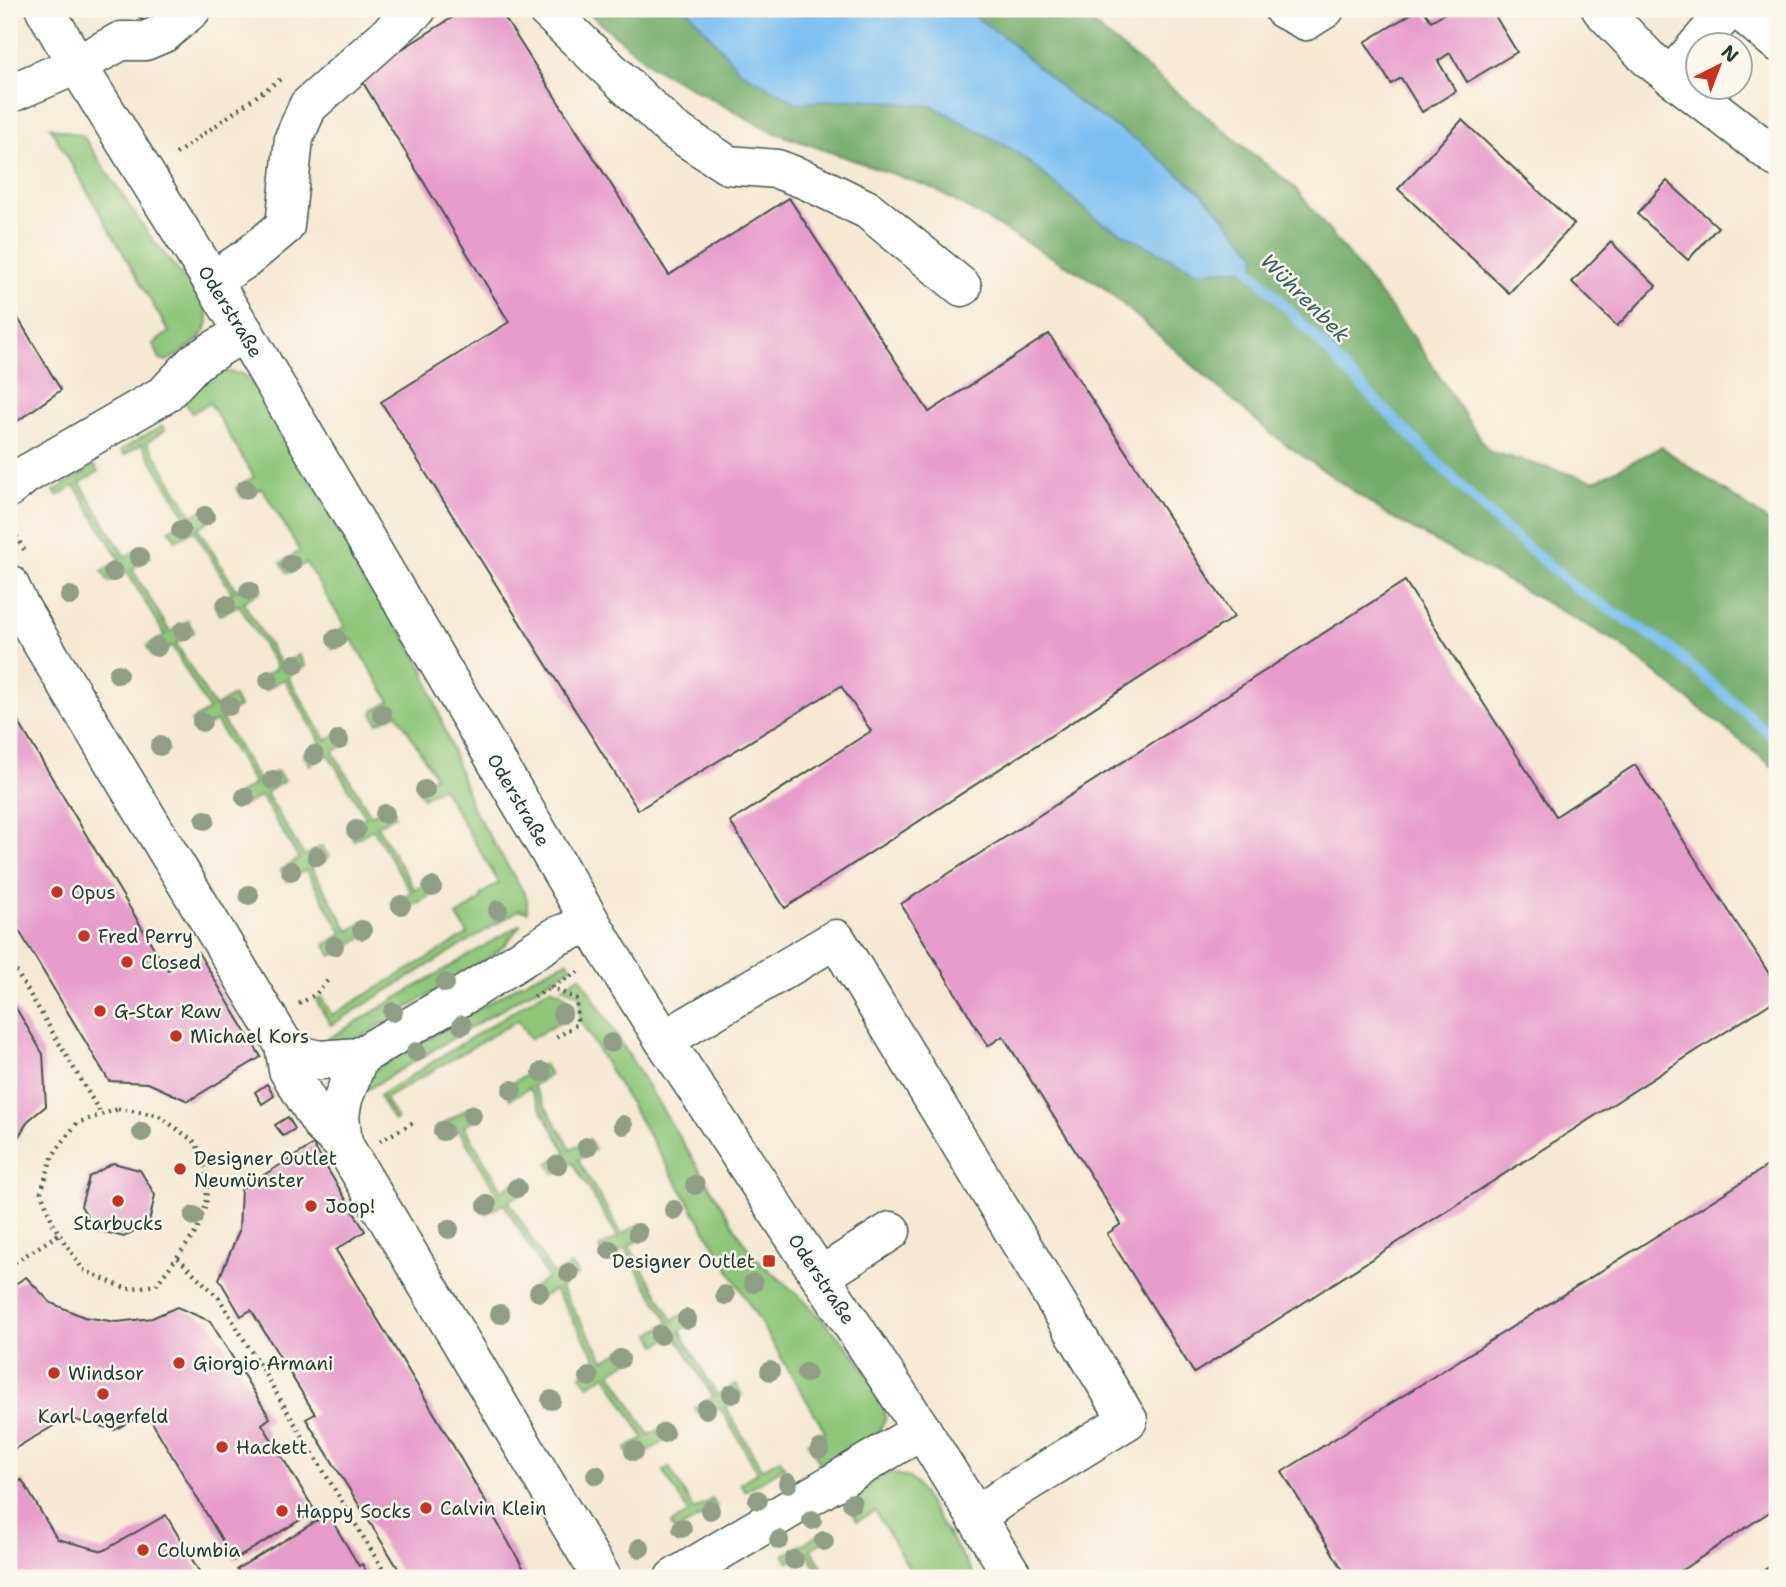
<svg xmlns="http://www.w3.org/2000/svg" width="1786" height="1587" font-family="'Shantell Sans',sans-serif">
<style>
.green{fill:#8fc77a;stroke:#578257;stroke-width:2}
.forest{fill:#73ac6a;stroke:#49744f;stroke-width:2}
.water{fill:#7bbff1;stroke:#4d7e92;stroke-width:2}
.lines{fill:none;stroke-linecap:round;stroke-linejoin:round}
.stream{stroke:#7bbff1;stroke-width:10}
.building{fill:#e79ccb}
.minor-casing{stroke:#3f574c;stroke-width:41}
.path{stroke:#3f574c;stroke-width:4.5;stroke-dasharray:2 5;stroke-linecap:butt}
.minor{stroke:#fff;stroke-width:38}
.tree{fill:#8f9e85}
.poi-dot{fill:#c8321e;stroke:#fbf7ec;stroke-width:2.5}
.labels{text-anchor:middle;dominant-baseline:central;stroke-width:5;stroke-linejoin:round;paint-order:stroke}
.street-label{font-size:19px;fill:#1f3d34;stroke:#fbf7ec}
.poi-label{font-size:19px;fill:#1f3d34;stroke:#fbf7ec;text-anchor:start}
.water-label{font-size:21px;font-style:italic;fill:#365e63;stroke:#fbf7ec}
</style>
<rect width="100%" height="100%" fill="#fbf7ec"/>
<filter id="ink" filterUnits="userSpaceOnUse"><feTurbulence type="fractalNoise" baseFrequency=".0143" numOctaves="2"/><feDisplacementMap in="SourceGraphic" scale="14" xChannelSelector="R" yChannelSelector="G"/><feConvolveMatrix kernelMatrix="1 2 1 2 8 2 1 2 1" color-interpolation-filters="sRGB"/></filter>
<filter id="wash" filterUnits="userSpaceOnUse"><feTurbulence type="fractalNoise" baseFrequency=".00686" numOctaves="4" result="noise"/><feDisplacementMap in="SourceGraphic" scale="28" xChannelSelector="R" yChannelSelector="G"/><feGaussianBlur stdDeviation="1.57" result="paint"/><feColorMatrix in="noise" values="0 0 0 0 0 0 0 0 0 0 0 0 0 0 0 0 0 1.4 0 .05"/><feComposite in="paint" operator="in"/></filter>
<g filter="url(#wash)">
<rect width="100%" height="100%" fill="#f6e9d3"/>
<g class="green">
<path d="M50,127L83,136L149,235L205,304C217,335 191,346 167,361L160,359L153,344L169,332Z"/>
<path d="M220,371L242,374L253,383L423,668L472,807L527,898V912L519,910L331,1025L316,1000L321,997L332,1015L468,934L457,916L480,900L481,894L499,883L442,787L423,798L417,787L435,776L397,713L378,723L372,712L390,701L351,638L333,649L327,638L345,626L306,563L288,573L281,563L300,551L262,488L243,498L236,488L254,477L210,403L192,413L184,400L190,389Z"/>
<path d="M162,426L165,430L147,442L192,516L210,505L216,516L198,528L236,590L254,581L261,591L243,602L281,665L299,655L305,666L288,677L326,740L344,730L350,741L333,752L371,815L388,805L395,815L377,826L415,890L433,879L440,890L399,914L392,904L411,892L373,829L354,840L348,829L366,817L328,754L310,765L303,754L321,743L284,679L265,690L259,679L277,668L239,605L220,615L214,604L232,593L194,530L176,540L169,530L187,519L142,444L124,455L121,450Z"/>
<path d="M95,466L98,472L80,483L125,557L144,546L150,557L132,569L170,632L188,621L194,632L176,643L214,707L233,696L239,707L221,718L259,781L277,771L284,781L266,793L304,856L322,846L329,857L311,867L349,931L367,920L373,931L332,956L325,945L343,934L306,870L287,881L281,870L299,859L261,796L242,806L236,796L254,784L216,721L198,731L191,721L209,710L172,646L153,657L147,646L165,635L127,572L109,582L102,571L120,560L75,486L57,496L54,491Z"/>
<path d="M521,924L505,945L489,958L349,1044L326,1047L328,1039Z"/>
<path d="M568,961L572,967L363,1092V1077L531,978Z"/>
<path d="M580,976L752,1255L808,1304L857,1357L884,1405L885,1420L879,1430L868,1440L823,1468L808,1442L825,1431L580,1020L581,997L563,987Z"/>
<path d="M550,988C561,991 569,997 575,1007L570,1017L530,1039L518,1020L385,1099L397,1119L394,1121L379,1096Z"/>
<path d="M544,1064L550,1075L533,1086L571,1149L589,1139L595,1149L578,1160L622,1234L640,1224L646,1235L629,1246L673,1320L691,1310L697,1320L680,1331L717,1395L736,1384L742,1395L725,1406L762,1469L780,1459L785,1467L745,1491L740,1483L758,1472L720,1408L702,1419L695,1408L713,1397L675,1334L657,1345L651,1334L669,1322L624,1249L606,1259L599,1248L618,1237L573,1163L555,1174L548,1163L566,1152L529,1088L510,1099L504,1088Z"/>
<path d="M476,1104L482,1115L464,1126L502,1190L521,1179L527,1190L509,1201L553,1275L571,1265L578,1275L560,1287L604,1360L623,1350L629,1361L611,1372L649,1435L667,1425L674,1436L632,1460L626,1449L644,1438L606,1375L588,1385L581,1375L599,1363L555,1290L536,1300L530,1290L548,1278L504,1204L486,1214L479,1204L497,1193L459,1130L441,1140L434,1129Z"/>
<path d="M669,1467L694,1510L712,1499L717,1507L675,1532L671,1524L689,1513L663,1471Z"/>
<path d="M889,1472L909,1478L916,1484L976,1578H915L875,1511L857,1521L843,1497Z"/>
<path d="M825,1531L829,1538L811,1549L829,1578H823L807,1552L789,1562L784,1555Z"/>
</g>
<path class="forest" d="M584,9H1074L1295,188L1415,339L1488,451L1595,481L1661,447L1777,527V770L1617,642L1389,516L1274,436L1102,286L930,187L773,132L654,68Z"/>
<path class="water" d="M687,9H964L1004,37L1079,103L1141,143L1203,194L1256,253L1255,273L1242,269L1197,272L1099,221L1017,152L932,106L859,99L797,103L740,71Z"/>
<g class="lines">
<path class="stream" d="M1245,264L1360,385L1494,519L1577,589L1667,645L1777,740"/>
</g>
<g id="blocks">
<g class="building">
<path d="M133,9H177L150,30Z"/>
<path d="M466,9H499L669,275L789,198L929,412L1049,334L1234,617L785,908L730,822L871,731L841,686L638,810L381,402L509,322L359,76Z"/>
<path d="M1419,9H1423L1431,21L1452,9H1491L1517,52L1467,82L1450,53L1438,61L1456,91L1422,112L1401,78L1391,84L1365,42Z"/>
<path d="M1462,120L1574,224L1509,293L1398,189Z"/>
<path d="M1667,181L1718,227L1688,260L1637,214Z"/>
<path d="M1611,242L1656,286L1617,326L1572,282Z"/>
<path d="M9,303L61,390L9,427Z"/>
<path d="M1405,581L1556,816L1635,765L1777,986V999L1194,1373L1107,1234L1121,1224L1003,1036L988,1046L901,904Z"/>
<path d="M9,706L166,968L168,970L198,952L261,1057L188,1101L148,1083L109,1081L9,914Z"/>
<path d="M9,996L43,1054L46,1106L29,1120L9,1151Z"/>
<path d="M267,1084L274,1096L262,1104L255,1092Z"/>
<path d="M288,1117L295,1129L283,1136L275,1125Z"/>
<path d="M313,1145L365,1231L336,1250L446,1433L529,1578H404L306,1419L315,1414L251,1310L241,1316L219,1279L239,1231L241,1189Z"/>
<path d="M1777,1160V1507L1670,1578H1348L1282,1472Z"/>
<path d="M113,1163L140,1170L155,1195L149,1222L124,1237L96,1230L81,1206L89,1177Z"/>
<path d="M26,1277L51,1303L84,1317L117,1322L152,1318L177,1307L210,1321L270,1418L262,1424L315,1511L234,1560L146,1412L115,1430L67,1418L9,1452V1288Z"/>
<path d="M22,1480L57,1539L103,1551L166,1515L203,1578H9V1488Z"/>
<path d="M328,1514L359,1566L362,1564L370,1578H242L237,1569Z"/>
<path d="M1777,1562V1578H1752Z"/>
</g>
</g>
</g>
<g filter="url(#ink)">
<use href="#blocks" fill-opacity="0" stroke="#3f574c" stroke-width="2"/>
<g class="lines">
<g class="minor-casing">
<g id="minor">
<path id="s1" d="M45,9L77,65L244,332L609,953L664,1040L922,1430L1014,1578"/>
<path d="M546,9L671,128L728,165L777,169L806,180L868,210L962,287"/>
<path d="M1283,9L1306,21L1325,9"/>
<path d="M1601,9L1648,58L1777,158"/>
<path d="M1738,9L1777,42"/>
<path d="M1671,76L1729,9"/>
<path d="M9,94L77,65L121,41H145L164,33L192,9"/>
<path d="M212,281L247,258L285,226L294,138L308,106L417,9"/>
<path d="M9,488L25,475L165,394L195,362L244,332"/>
<path d="M9,584L20,607L284,1045L288,1070L322,1125L343,1144L602,1578"/>
<path d="M664,1040L836,939L1128,1420L1008,1494L976,1517"/>
<path d="M284,1045L303,1056L320,1060L359,1057L464,995L557,936L591,923"/>
<path d="M343,1144L340,1115L343,1099L359,1057"/>
<path d="M821,1276L891,1231"/>
<path d="M674,1578L922,1430"/>
</g>
</g>
<g class="path">
<path d="M176,154L282,78"/>
<path d="M9,524L26,553"/>
<path d="M9,959L101,1114"/>
<path d="M550,987L577,999V1024L553,1040"/>
<path d="M534,997L578,972"/>
<path d="M299,1004L316,994L328,980"/>
<path d="M118,1109L158,1115L196,1143L208,1177L206,1205L197,1231L156,1285L127,1289L83,1270L54,1226L41,1192L53,1155L77,1123Z"/>
<path d="M380,1141L414,1122"/>
<path d="M178,1258L219,1298L388,1578"/>
<path d="M9,1266L59,1234"/>
</g>
<use href="#minor" class="minor"/>
</g>
<g class="tree">
<circle cx="246" cy="489" r="10"/>
<circle cx="205" cy="516" r="10"/>
<circle cx="181" cy="530" r="10"/>
<circle cx="139" cy="557" r="10"/>
<circle cx="291" cy="564" r="10"/>
<circle cx="113" cy="572" r="10"/>
<circle cx="249" cy="591" r="10"/>
<circle cx="70" cy="596" r="10"/>
<circle cx="226" cy="605" r="10"/>
<circle cx="183" cy="631" r="10"/>
<circle cx="336" cy="639" r="10"/>
<circle cx="157" cy="647" r="10"/>
<circle cx="295" cy="664" r="10"/>
<circle cx="118" cy="674" r="10"/>
<circle cx="269" cy="680" r="10"/>
<circle cx="229" cy="706" r="10"/>
<circle cx="382" cy="714" r="10"/>
<circle cx="202" cy="722" r="10"/>
<circle cx="339" cy="740" r="10"/>
<circle cx="160" cy="746" r="10"/>
<circle cx="314" cy="755" r="10"/>
<circle cx="273" cy="780" r="10"/>
<circle cx="425" cy="790" r="10"/>
<circle cx="245" cy="797" r="10"/>
<circle cx="385" cy="814" r="10"/>
<circle cx="205" cy="820" r="10"/>
<circle cx="356" cy="830" r="10"/>
<circle cx="317" cy="856" r="10"/>
<circle cx="291" cy="871" r="10"/>
<circle cx="432" cy="887" r="10"/>
<circle cx="249" cy="895" r="10"/>
<circle cx="401" cy="905" r="10"/>
<circle cx="498" cy="910" r="10"/>
<circle cx="362" cy="930" r="10"/>
<circle cx="334" cy="946" r="10"/>
<circle cx="445" cy="983" r="10"/>
<circle cx="393" cy="1012" r="10"/>
<circle cx="562" cy="1014" r="10"/>
<circle cx="462" cy="1025" r="10"/>
<circle cx="611" cy="1043" r="10"/>
<circle cx="416" cy="1052" r="10"/>
<circle cx="542" cy="1072" r="10"/>
<circle cx="512" cy="1090" r="10"/>
<circle cx="472" cy="1115" r="10"/>
<circle cx="623" cy="1125" r="10"/>
<circle cx="443" cy="1131" r="10"/>
<circle cx="142" cy="1132" r="10"/>
<circle cx="587" cy="1147" r="10"/>
<circle cx="557" cy="1165" r="10"/>
<circle cx="695" cy="1185" r="10"/>
<circle cx="517" cy="1188" r="10"/>
<circle cx="487" cy="1205" r="10"/>
<circle cx="674" cy="1210" r="10"/>
<circle cx="194" cy="1216" r="10"/>
<circle cx="449" cy="1229" r="10"/>
<circle cx="638" cy="1233" r="10"/>
<circle cx="610" cy="1250" r="10"/>
<circle cx="569" cy="1273" r="10"/>
<circle cx="753" cy="1283" r="10"/>
<circle cx="539" cy="1292" r="10"/>
<circle cx="725" cy="1295" r="10"/>
<circle cx="500" cy="1314" r="10"/>
<circle cx="687" cy="1319" r="10"/>
<circle cx="660" cy="1335" r="10"/>
<circle cx="620" cy="1359" r="10"/>
<circle cx="770" cy="1371" r="10"/>
<circle cx="806" cy="1373" r="10"/>
<circle cx="589" cy="1377" r="10"/>
<circle cx="732" cy="1394" r="10"/>
<circle cx="551" cy="1400" r="10"/>
<circle cx="706" cy="1409" r="10"/>
<circle cx="664" cy="1433" r="10"/>
<circle cx="820" cy="1449" r="10"/>
<circle cx="634" cy="1451" r="10"/>
<circle cx="596" cy="1475" r="10"/>
<circle cx="788" cy="1483" r="10"/>
<circle cx="758" cy="1500" r="10"/>
<circle cx="852" cy="1503" r="10"/>
<circle cx="710" cy="1510" r="10"/>
<circle cx="812" cy="1520" r="10"/>
<circle cx="682" cy="1528" r="10"/>
<circle cx="779" cy="1540" r="10"/>
<circle cx="824" cy="1541" r="10"/>
<circle cx="640" cy="1548" r="10"/>
<circle cx="794" cy="1560" r="10"/>
</g>
</g>
<g class="poi-dot">
<circle cx="57" cy="892" r="7"/>
<circle cx="84" cy="936" r="7"/>
<circle cx="127" cy="962" r="7"/>
<circle cx="100" cy="1011" r="7"/>
<circle cx="176" cy="1036" r="7"/>
<circle cx="180" cy="1169" r="7"/>
<circle cx="118" cy="1201" r="7"/>
<circle cx="311" cy="1206" r="7"/>
<rect x="762" y="1254" width="14" height="14" rx="3.5"/>
<circle cx="179" cy="1363" r="7"/>
<circle cx="54" cy="1373" r="7"/>
<circle cx="103" cy="1394" r="7"/>
<circle cx="222" cy="1447" r="7"/>
<circle cx="426" cy="1508" r="7"/>
<circle cx="282" cy="1511" r="7"/>
<circle cx="143" cy="1550" r="7"/>
</g>
<g class="labels">
<g class="street-label">
<text stroke="none"><textPath href="#s1" startOffset="355">Oderstraße</textPath></text>
<text stroke="none"><textPath href="#s1" startOffset="922">Oderstraße</textPath></text>
<text stroke="none"><textPath href="#s1" startOffset="1489">Oderstraße</textPath></text>
</g>
<g class="poi-label">
<text x="71" y="892">Opus</text>
<text x="98" y="936">Fred Perry</text>
<text x="141" y="962">Closed</text>
<text x="114" y="1011">G-Star Raw</text>
<text x="190" y="1036">Michael Kors</text>
<text x="194" y="1158">Designer Outlet<tspan x="194" dy="22">Neumünster</tspan></text>
<text x="325" y="1206">Joop!</text>
<text x="118" y="1223" text-anchor="middle">Starbucks</text>
<text x="755" y="1261" text-anchor="end">Designer Outlet</text>
<text x="193" y="1363">Giorgio Armani</text>
<text x="68" y="1373">Windsor</text>
<text x="103" y="1416" text-anchor="middle">Karl Lagerfeld</text>
<text x="236" y="1447">Hackett</text>
<text x="440" y="1508">Calvin Klein</text>
<text x="296" y="1511">Happy Socks</text>
<text x="157" y="1550">Columbia</text>
</g>
<g class="water-label">
<text transform="translate(1305 298) rotate(45)">Wührenbek</text>
</g>
</g>
<rect width="1786" height="1587" fill="none" stroke="#fbf7ec" stroke-width="35"/>
<g transform="translate(1719 66) rotate(42)"><circle r="33" fill="#fbf7ec" stroke="#a3ada2" stroke-width="2"/>
<path d="M0-5L12 26L0 18L-12 26Z" fill="#c8321e"/>
<text y="-10" font-size="19" font-weight="bold" text-anchor="middle" fill="#1f3d34">N</text>
</g>
</svg>
